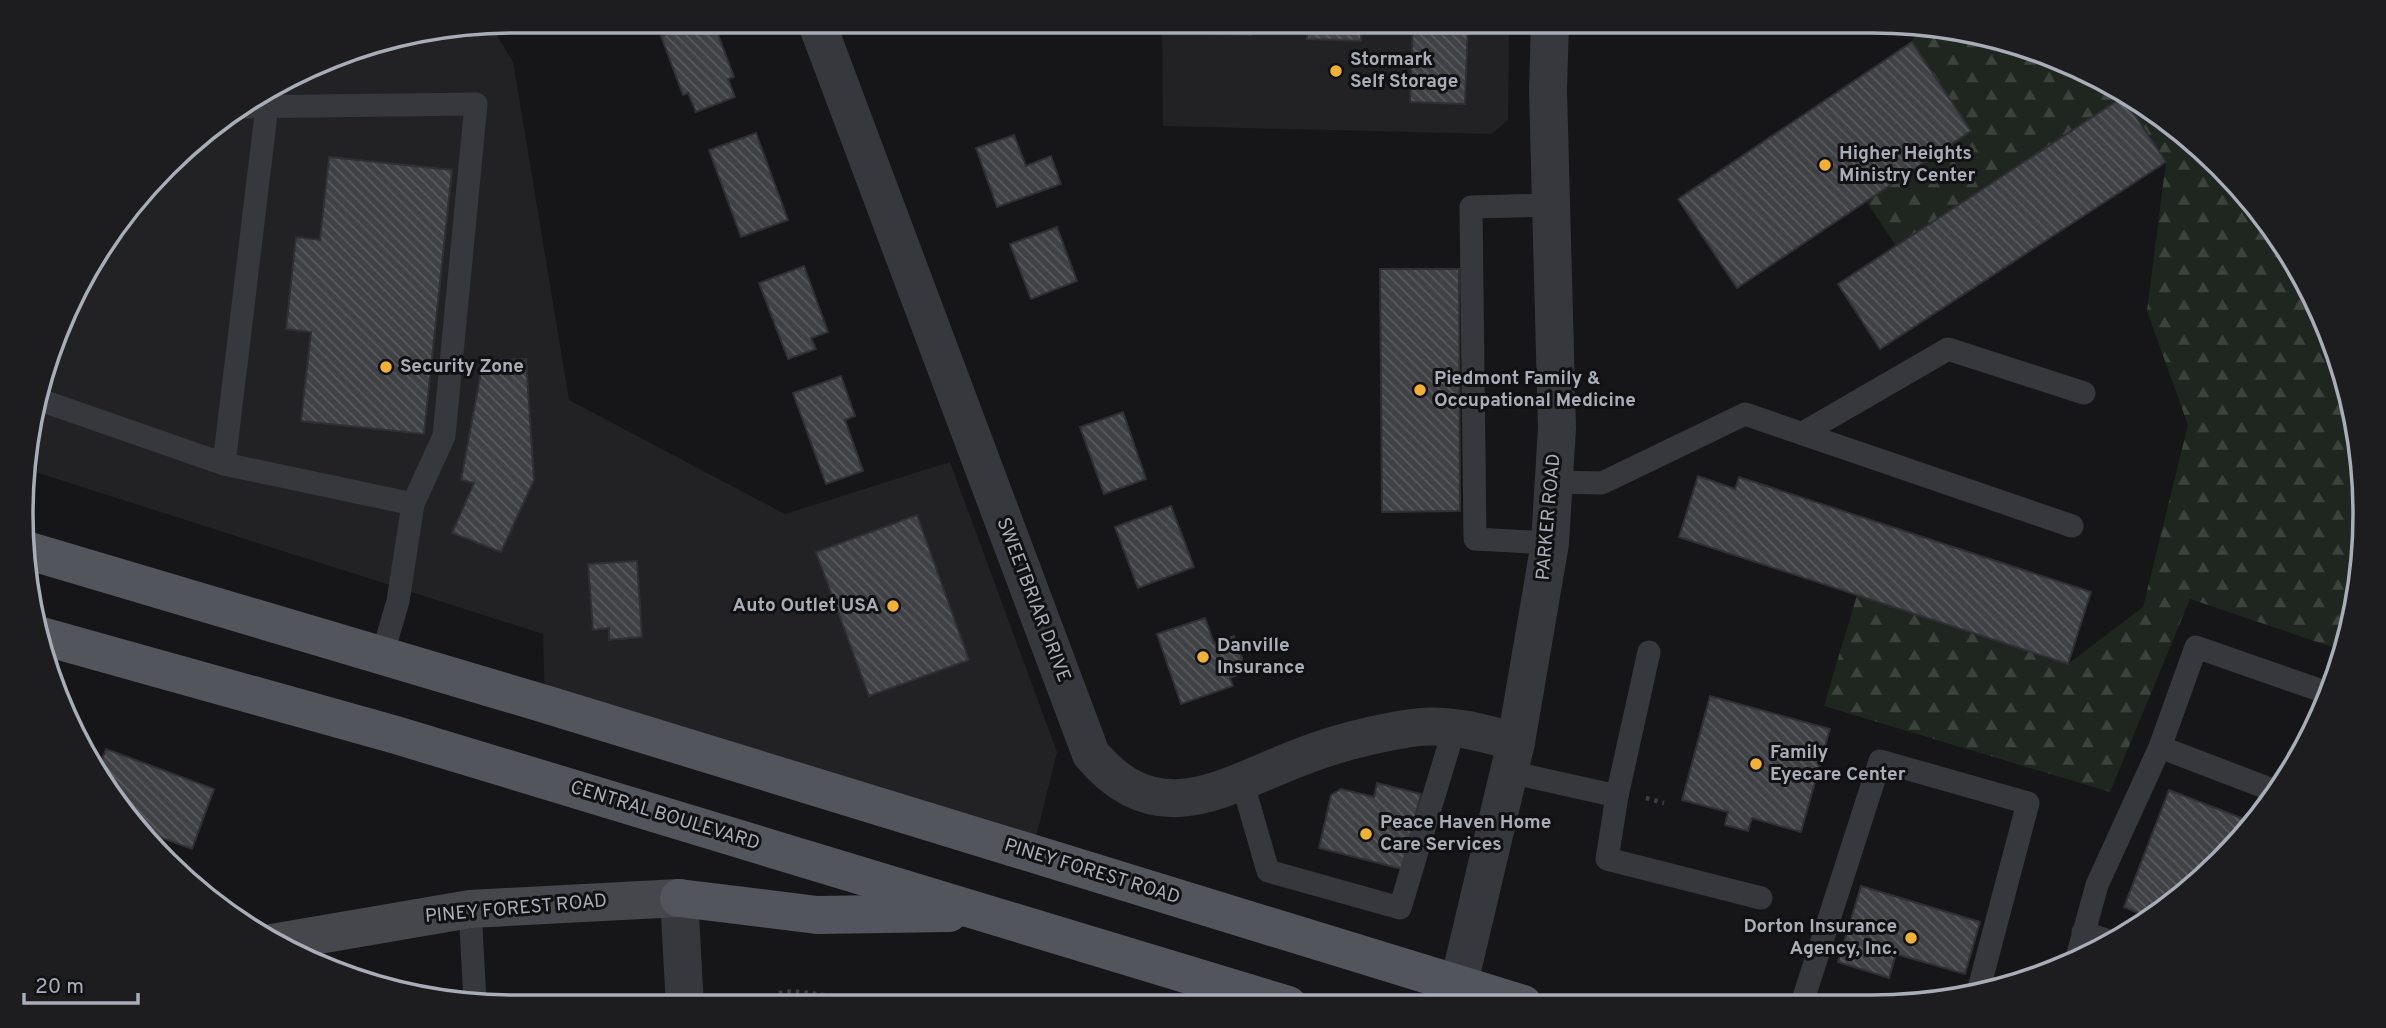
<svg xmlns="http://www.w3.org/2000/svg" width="2386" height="1028" font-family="Overpass,sans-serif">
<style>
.built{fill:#222225}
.forest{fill:url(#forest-firs)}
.building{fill:url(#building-back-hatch);stroke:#303034;stroke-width:2}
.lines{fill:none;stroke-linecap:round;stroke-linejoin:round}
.path{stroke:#3d3f44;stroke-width:4.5;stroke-dasharray:3.5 5;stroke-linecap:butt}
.lane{stroke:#37383d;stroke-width:23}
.street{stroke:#37383d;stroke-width:38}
.secondary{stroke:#45474d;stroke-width:38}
.primary{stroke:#53555c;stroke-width:38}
.poi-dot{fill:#f2b134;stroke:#111113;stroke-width:2.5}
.labels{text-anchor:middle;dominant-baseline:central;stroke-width:6;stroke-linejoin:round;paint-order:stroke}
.poi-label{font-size:19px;font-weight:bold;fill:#a8adb8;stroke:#111113;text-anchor:start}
.street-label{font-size:19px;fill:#a8adb8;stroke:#111113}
.rim{fill:none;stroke:#a8adb8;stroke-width:3.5}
</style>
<defs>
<pattern id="forest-firs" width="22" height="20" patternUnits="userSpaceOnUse" patternTransform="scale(1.75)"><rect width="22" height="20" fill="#1e261f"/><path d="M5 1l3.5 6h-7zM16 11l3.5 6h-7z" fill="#3c433d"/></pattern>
<pattern id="building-back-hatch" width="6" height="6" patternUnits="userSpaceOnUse" patternTransform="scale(1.75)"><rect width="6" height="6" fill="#404145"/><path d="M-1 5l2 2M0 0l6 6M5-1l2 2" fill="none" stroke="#595a5e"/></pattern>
</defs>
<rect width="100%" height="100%" fill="#161618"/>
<g class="built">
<path d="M1162,21H1509L1508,120L1492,134L1163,126Z"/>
<path d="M491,25L513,62L569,400L785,514L950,462L1057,752L1032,854L545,704L543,634L29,470L30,418L87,267L189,143L267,87L355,47Z"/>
</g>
<path class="forest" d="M1917,28L2031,47L2119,87L2197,144L2263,214L2314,296L2348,387L2364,482L2361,579L2344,651L2190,599L2110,792L1824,706L1857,595L2068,664L2143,607L2188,425L2147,311L2166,162L2124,98L1896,246L1866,201L1971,131L1912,42Z"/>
<g class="building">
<path d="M702,21H713L734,77L728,79L735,97L696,112L688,93L683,95L661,36Z"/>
<path d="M1200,21H1252L1251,35L1199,33Z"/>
<path d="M1308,21H1361V41L1307,39Z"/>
<path d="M1413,21H1468L1465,104L1410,102Z"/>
<path d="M1912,42L1971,131L1737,288L1678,199Z"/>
<path d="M2123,97L2166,162L1880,349L1838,284Z"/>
<path d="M756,133L788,220L741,237L709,150Z"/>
<path d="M1014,135L1026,166L1051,156L1061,184L997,207L976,148Z"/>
<path d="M329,157L452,170L424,434L301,421L311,332L286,329L296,237L320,240Z"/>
<path d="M1057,227L1077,281L1031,299L1010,244Z"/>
<path d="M804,266L828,332L811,338L816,349L788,359L759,283Z"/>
<path d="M1380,269H1459L1460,511L1382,512Z"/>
<path d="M526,359L534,480L501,552L452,533L474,483L461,480L483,361Z"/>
<path d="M841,376L855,416L845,420L863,471L826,484L793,393Z"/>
<path d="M1123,412L1146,479L1104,494L1080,427Z"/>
<path d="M1698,476L1735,489L1739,477L2091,592L2068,664L1679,537Z"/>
<path d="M1171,506L1194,567L1138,588L1115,527Z"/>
<path d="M917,515L969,660L869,696L816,552Z"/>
<path d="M637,561L642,637L609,640V628L593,630L588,564Z"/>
<path d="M1205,618L1214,643L1234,636L1247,672L1230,678L1233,686L1181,704L1157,634Z"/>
<path d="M1710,696L1830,729L1801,832L1752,818L1748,831L1725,825L1728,812L1682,800Z"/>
<path d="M106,749L214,789L192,849L146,832L97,773Z"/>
<path d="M1377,783L1421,794L1402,869L1319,848L1331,795L1341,789L1374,797Z"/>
<path d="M2169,790L2254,823L2172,905L2150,918L2124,907Z"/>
<path d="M1861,886L1980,922L1965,974L1896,954L1889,978L1838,962Z"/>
</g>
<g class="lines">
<g class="path">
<path d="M1646,798L1664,803"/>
<path d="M769,1006L776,994C793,988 814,995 834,996L839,1006"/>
</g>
<g class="lane">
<path d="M240,107L476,104L444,436L413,504"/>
<path d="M37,399L224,464L413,504L398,601L382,656"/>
<path d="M1803,433L1948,349L2084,393"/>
<path d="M224,464L267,106"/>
<path d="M1554,482L1602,483L1745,414L2072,526"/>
<path d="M1550,543L1475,539L1471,207L1551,205"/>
<path d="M2160,747L2196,647L2328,693"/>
<path d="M1509,772L1617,796L1607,859L1761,898"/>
<path d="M1242,781L1268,871L1400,908L1455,726"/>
<path d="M1617,796L1649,652"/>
<path d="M470,909L475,1001"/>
<path d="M2083,932L2109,941"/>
<path d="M2076,961L2097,885L2160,747L2275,791"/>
<path d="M1802,1003L1880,761L2028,803L1978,992"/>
</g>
<g class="street">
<path d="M816,21L1091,754C1157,833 1221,788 1298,758C1333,744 1373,734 1411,728C1448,723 1480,732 1516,742"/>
<path d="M679,898L685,1006"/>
<path d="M1454,1004L1516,742L1550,543L1557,428L1548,90L1550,21"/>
</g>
<path class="secondary" d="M272,943L470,909L679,898"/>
<g class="primary">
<path d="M26,550L545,704L1523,1004"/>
<path d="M38,635L396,735L1288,1005"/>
<path d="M679,898L817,915L949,913"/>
</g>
</g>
<g class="poi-dot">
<circle cx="1336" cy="71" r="7"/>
<circle cx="1825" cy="165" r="7"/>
<circle cx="386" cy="367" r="7"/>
<circle cx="1420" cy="390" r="7"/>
<circle cx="893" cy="606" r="7"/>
<circle cx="1203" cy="657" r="7"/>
<circle cx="1756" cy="764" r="7"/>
<circle cx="1366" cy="834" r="7"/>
<circle cx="1911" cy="938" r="7"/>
</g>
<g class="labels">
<g class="poi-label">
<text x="1350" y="60">Stormark<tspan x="1350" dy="22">Self Storage</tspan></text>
<text x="1839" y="154">Higher Heights<tspan x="1839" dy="22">Ministry Center</tspan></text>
<text x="400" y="367">Security Zone</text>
<text x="1434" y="379">Piedmont Family &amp;<tspan x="1434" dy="22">Occupational Medicine</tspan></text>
<text x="879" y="606" text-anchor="end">Auto Outlet USA</text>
<text x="1217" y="646">Danville<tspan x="1217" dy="22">Insurance</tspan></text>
<text x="1770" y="753">Family<tspan x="1770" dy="22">Eyecare Center</tspan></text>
<text x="1380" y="823">Peace Haven Home<tspan x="1380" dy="22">Care Services</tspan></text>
<text x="1897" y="927" text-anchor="end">Dorton Insurance<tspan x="1897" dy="22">Agency, Inc.</tspan></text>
</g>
<g class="street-label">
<text transform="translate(1549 517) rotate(-85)">PARKER ROAD</text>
<text transform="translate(1033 600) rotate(69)">SWEETBRIAR DRIVE</text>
<text transform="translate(665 816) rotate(17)">CENTRAL BOULEVARD</text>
<text transform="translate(1092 872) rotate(17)">PINEY FOREST ROAD</text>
<text transform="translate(516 909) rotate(-5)">PINEY FOREST ROAD</text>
</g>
</g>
<path d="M0 0H2386V1028H0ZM514 33H1872A481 481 0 0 1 2353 514V514A481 481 0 0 1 1872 995H514A481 481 0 0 1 33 514V514A481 481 0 0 1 514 33Z" fill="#1d1d20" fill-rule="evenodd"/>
<path class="rim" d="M514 33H1872A481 481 0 0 1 2353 514V514A481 481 0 0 1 1872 995H514A481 481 0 0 1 33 514V514A481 481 0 0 1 514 33Z"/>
<path d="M24 993v10h114v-10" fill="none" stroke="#a8adb8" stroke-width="3.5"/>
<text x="35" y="993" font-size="21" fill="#a8adb8" stroke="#111113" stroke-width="5" paint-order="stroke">20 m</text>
</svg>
